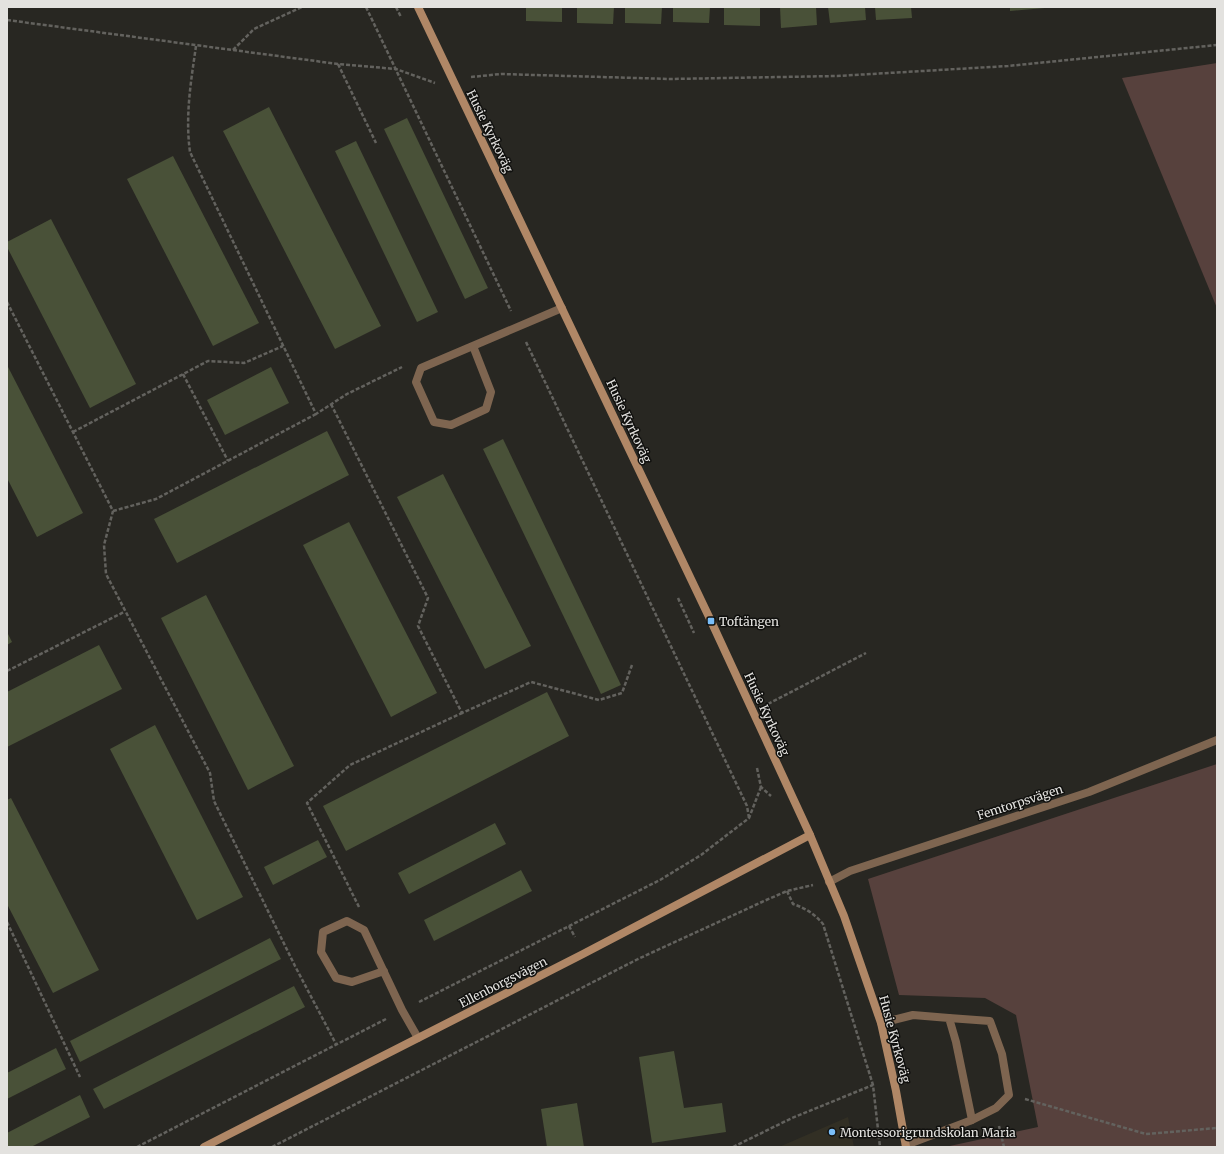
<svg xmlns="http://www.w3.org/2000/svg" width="1224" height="1154" font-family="Merriweather,serif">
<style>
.built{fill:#322f24}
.green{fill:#57413d}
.building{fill:#495138}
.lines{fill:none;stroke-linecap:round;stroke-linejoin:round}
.path{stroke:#63625e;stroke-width:2.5;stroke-dasharray:4 2;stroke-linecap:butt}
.lane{stroke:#7e6550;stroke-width:8}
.street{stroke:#7e6550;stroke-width:8}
.secondary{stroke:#b08766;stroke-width:8}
.poi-dot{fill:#7abef8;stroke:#10100e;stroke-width:1.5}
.labels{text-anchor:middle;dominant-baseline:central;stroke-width:3;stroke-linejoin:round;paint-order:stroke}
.street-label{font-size:12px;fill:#e3e2df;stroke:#10100e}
.poi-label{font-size:12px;fill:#e3e2df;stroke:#10100e;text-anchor:start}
</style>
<rect width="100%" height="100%" fill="#282722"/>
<path class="built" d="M848,1117L854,1147H779Z"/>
<g class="green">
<path d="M1217,63V308L1122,78Z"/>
<path d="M1217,764V1147H945L1038,1127L1016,1015L985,998L899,995L868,879Z"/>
</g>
<g class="building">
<path d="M526,7H562V22L526,21Z"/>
<path d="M577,7H614L613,24L577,23Z"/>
<path d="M625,7H662L661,24L625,23Z"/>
<path d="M673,7H710L709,23L673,22Z"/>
<path d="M724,7H760V26L724,25Z"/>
<path d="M780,7H816L817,25L781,28Z"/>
<path d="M828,7H865L866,20L830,23Z"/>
<path d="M875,7H911L912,18L876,20Z"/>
<path d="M1010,7H1045V8L1010,11Z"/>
<path d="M269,107L381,326L335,349L223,131Z"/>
<path d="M407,118L488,288L465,299L384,129Z"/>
<path d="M356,141L438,312L417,322L335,151Z"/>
<path d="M173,156L259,323L213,346L127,179Z"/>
<path d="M51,219L136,384L90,408L7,247V242Z"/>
<path d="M7,365L83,513L37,537L7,478Z"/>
<path d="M271,367L289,403L225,435L207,400Z"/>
<path d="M327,431L349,475L177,563L154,519Z"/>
<path d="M503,439L621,685L601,694L483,449Z"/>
<path d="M443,474L531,646L485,669L397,497Z"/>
<path d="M349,522L437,693L391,717L303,545Z"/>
<path d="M206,595L294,766L248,790L161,618Z"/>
<path d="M7,632L12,642L7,645Z"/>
<path d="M99,645L122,689L7,747V692Z"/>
<path d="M547,692L569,736L346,851L323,806Z"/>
<path d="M155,725L243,897L197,920L110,749Z"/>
<path d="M11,798L99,970L53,993L7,904V800Z"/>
<path d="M495,823L506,844L409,894L398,873Z"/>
<path d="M318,840L327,857L273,885L264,867Z"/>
<path d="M521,870L532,891L434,941L424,920Z"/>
<path d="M270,938L281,959L80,1062L70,1041Z"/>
<path d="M294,986L305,1007L104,1109L93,1089Z"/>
<path d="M56,1048L66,1069L7,1099V1073Z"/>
<path d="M674,1051L684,1108L722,1103L726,1132L652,1143L639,1057Z"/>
<path d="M80,1095L90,1117L31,1147H7V1133Z"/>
<path d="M577,1103L584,1147H547L541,1109Z"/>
</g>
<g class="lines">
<g class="path">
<path d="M366,7L511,311"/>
<path d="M396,7L401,17"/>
<path d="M7,20L338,64L396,69L435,83"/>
<path d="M196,46C191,81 185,116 190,152L316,414L347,394L402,367"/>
<path d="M233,50L254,29L302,7"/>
<path d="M338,64L376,143"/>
<path d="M471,77L501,74L670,79L837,76L1008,66L1217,45"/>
<path d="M7,302L113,511L104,545L106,574L210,773L214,801L295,966L336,1044"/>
<path d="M526,342L747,806L749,818"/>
<path d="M183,374L228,461"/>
<path d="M331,404L428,598L418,626L462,713L531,682L599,700L622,693L632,665"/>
<path d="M73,432L208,361L244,363L283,346"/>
<path d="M113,511L156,499L316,414"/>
<path d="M678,598L694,633"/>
<path d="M7,671L124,612"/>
<path d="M768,704L866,653"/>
<path d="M757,768L761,787L771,796"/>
<path d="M787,891L793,904C805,908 815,914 823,924L873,1085L880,1147"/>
<path d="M359,907L307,803L350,765L462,713"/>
<path d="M7,922L80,1077"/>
<path d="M569,926L575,937"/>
<path d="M419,1002L660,880L701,855L749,818L761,787"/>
<path d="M1025,1099L1146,1134L1217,1128"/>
<path d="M999,1126L1004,1147"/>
<path d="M137,1147L386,1019"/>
<path d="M272,1147L638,959L764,901L787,891L813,885"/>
<path d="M733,1147L792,1118L873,1085"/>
</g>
<g class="lane">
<path d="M473,346L491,392L486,409L451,425L434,422L416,382L421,368L562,308"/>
<path d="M384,971L352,982L336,978L321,952L323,932L347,921L364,930L402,1010L418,1038"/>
<path d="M949,1018L990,1021L1002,1054L1009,1095L996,1108L972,1120"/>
<path d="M881,1023L913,1015L949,1018L956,1042L972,1120L906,1145"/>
</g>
<path class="street" d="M829,882L850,871L1089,792L1217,740"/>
<g class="secondary">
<path d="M418,7L711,621L810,835L844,916L881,1023L896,1091L906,1147"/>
<path d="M204,1147L583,954L810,835"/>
</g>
</g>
<g class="poi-dot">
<rect x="707" y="617" width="8" height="8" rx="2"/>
<circle cx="832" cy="1132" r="4"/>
</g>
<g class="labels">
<g class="street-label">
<text transform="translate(490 131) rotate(64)">Husie Kyrkoväg</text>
<text transform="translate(629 421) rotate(65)">Husie Kyrkoväg</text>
<text transform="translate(767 714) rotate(65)">Husie Kyrkoväg</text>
<text transform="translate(1020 802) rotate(-18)">Femtorpsvägen</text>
<text transform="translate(503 982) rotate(-27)">Ellenborgsvägen</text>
<text transform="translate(895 1039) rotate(75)">Husie Kyrkoväg</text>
</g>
<g class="poi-label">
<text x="719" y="621">Toftängen</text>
<text x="840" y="1132">Montessorigrundskolan Maria</text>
</g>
</g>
<rect width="1224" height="1154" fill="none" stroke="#e3e2df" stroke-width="16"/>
</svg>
